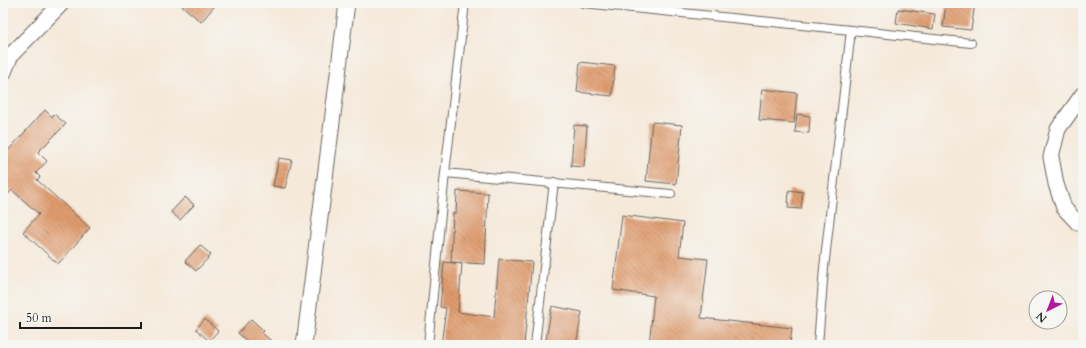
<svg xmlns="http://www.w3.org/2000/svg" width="1086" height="348" font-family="Cardo,serif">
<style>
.building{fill:url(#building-back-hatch)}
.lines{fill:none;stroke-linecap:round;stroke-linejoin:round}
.lane-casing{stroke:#68645e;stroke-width:10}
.street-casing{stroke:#68645e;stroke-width:17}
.lane{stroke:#fff;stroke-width:8}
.street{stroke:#fff;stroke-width:15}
</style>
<defs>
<pattern id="building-back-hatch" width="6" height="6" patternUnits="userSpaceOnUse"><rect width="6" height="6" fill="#e09c6e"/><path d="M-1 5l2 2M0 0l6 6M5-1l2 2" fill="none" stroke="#b57e5a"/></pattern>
</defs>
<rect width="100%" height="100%" fill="#f6f6f2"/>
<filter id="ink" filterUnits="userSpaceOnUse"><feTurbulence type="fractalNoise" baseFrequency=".025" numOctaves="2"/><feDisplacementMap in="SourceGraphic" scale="8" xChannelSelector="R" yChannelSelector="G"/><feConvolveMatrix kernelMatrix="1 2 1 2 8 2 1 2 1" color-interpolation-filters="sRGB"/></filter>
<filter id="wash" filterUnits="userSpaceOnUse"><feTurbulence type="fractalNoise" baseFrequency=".012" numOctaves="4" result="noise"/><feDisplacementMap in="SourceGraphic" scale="16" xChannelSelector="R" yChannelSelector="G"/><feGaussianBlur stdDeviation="0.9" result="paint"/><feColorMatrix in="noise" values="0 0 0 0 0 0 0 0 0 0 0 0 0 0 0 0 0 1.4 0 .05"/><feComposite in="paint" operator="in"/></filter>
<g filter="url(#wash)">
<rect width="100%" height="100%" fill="#f5e9d9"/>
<g id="blocks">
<g class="building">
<path d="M179,3H217L201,22Z"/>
<path d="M946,3H975L971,30L943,27Z"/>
<path d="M898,9L935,14L933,29L896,23Z"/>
<path d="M580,62L615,66L612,96L577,92Z"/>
<path d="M762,89L797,93L794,123L759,120Z"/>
<path d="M45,110L52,117L54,114L66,124L38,152L47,161L36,173L40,177L37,180L90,228L58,264L23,232L39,214L12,190L3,200V156Z"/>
<path d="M797,114L810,116L809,133L795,132Z"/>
<path d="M652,122L682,125L676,184L646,181Z"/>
<path d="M574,125L587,126L584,167L571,166Z"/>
<path d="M279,158L292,160L285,188L273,186Z"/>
<path d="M789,190L803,192L801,209L788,208Z"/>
<path d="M457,191L488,193L485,264L451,262L453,213H456Z"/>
<path d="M185,197L194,205L180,220L171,212Z"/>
<path d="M622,215L683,223L679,256L708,259L701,318L792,328L790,345H649L654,296L613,290Z"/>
<path d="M200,245L211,255L196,271L185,261Z"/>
<path d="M499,259L532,262L524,345H441L446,308L440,307L444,262L462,264L458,312L494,317Z"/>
<path d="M552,306L582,312L576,345H545Z"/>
<path d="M205,319L218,331L209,341L196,329Z"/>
<path d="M251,319L264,331L262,333L276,345H251L238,333Z"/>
</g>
</g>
</g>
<g filter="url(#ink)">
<use href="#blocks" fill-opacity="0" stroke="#68645e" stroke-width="1"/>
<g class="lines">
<g class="lane-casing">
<g id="lane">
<path d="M583,3L851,30L824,268L818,345"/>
<path d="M851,30L971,43"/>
<path d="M445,173L671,194"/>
<path d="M428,345L445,173L465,3"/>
<path d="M535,345L554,182"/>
</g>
</g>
<g class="street-casing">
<g id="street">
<path d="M3,74L11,55L62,3"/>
<path d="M1083,94L1058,129L1051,157L1056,184L1064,208L1078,223H1083"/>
<path d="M304,345L347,3"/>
</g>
</g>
<use href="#lane" class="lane"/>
<use href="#street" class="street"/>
</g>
</g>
<rect width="1086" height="348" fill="none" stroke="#f6f6f2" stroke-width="16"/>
<g transform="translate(1048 310) rotate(222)"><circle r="19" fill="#f6f6f2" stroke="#9f9f9c"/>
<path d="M0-3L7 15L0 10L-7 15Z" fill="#b5179e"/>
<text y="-6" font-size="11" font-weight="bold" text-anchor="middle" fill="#1c1c1c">N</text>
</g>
<path d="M20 322v6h121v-6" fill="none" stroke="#1c1c1c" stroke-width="2"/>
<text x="26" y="322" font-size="12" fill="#1c1c1c" stroke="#f6f6f2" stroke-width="3" paint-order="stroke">50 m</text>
</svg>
